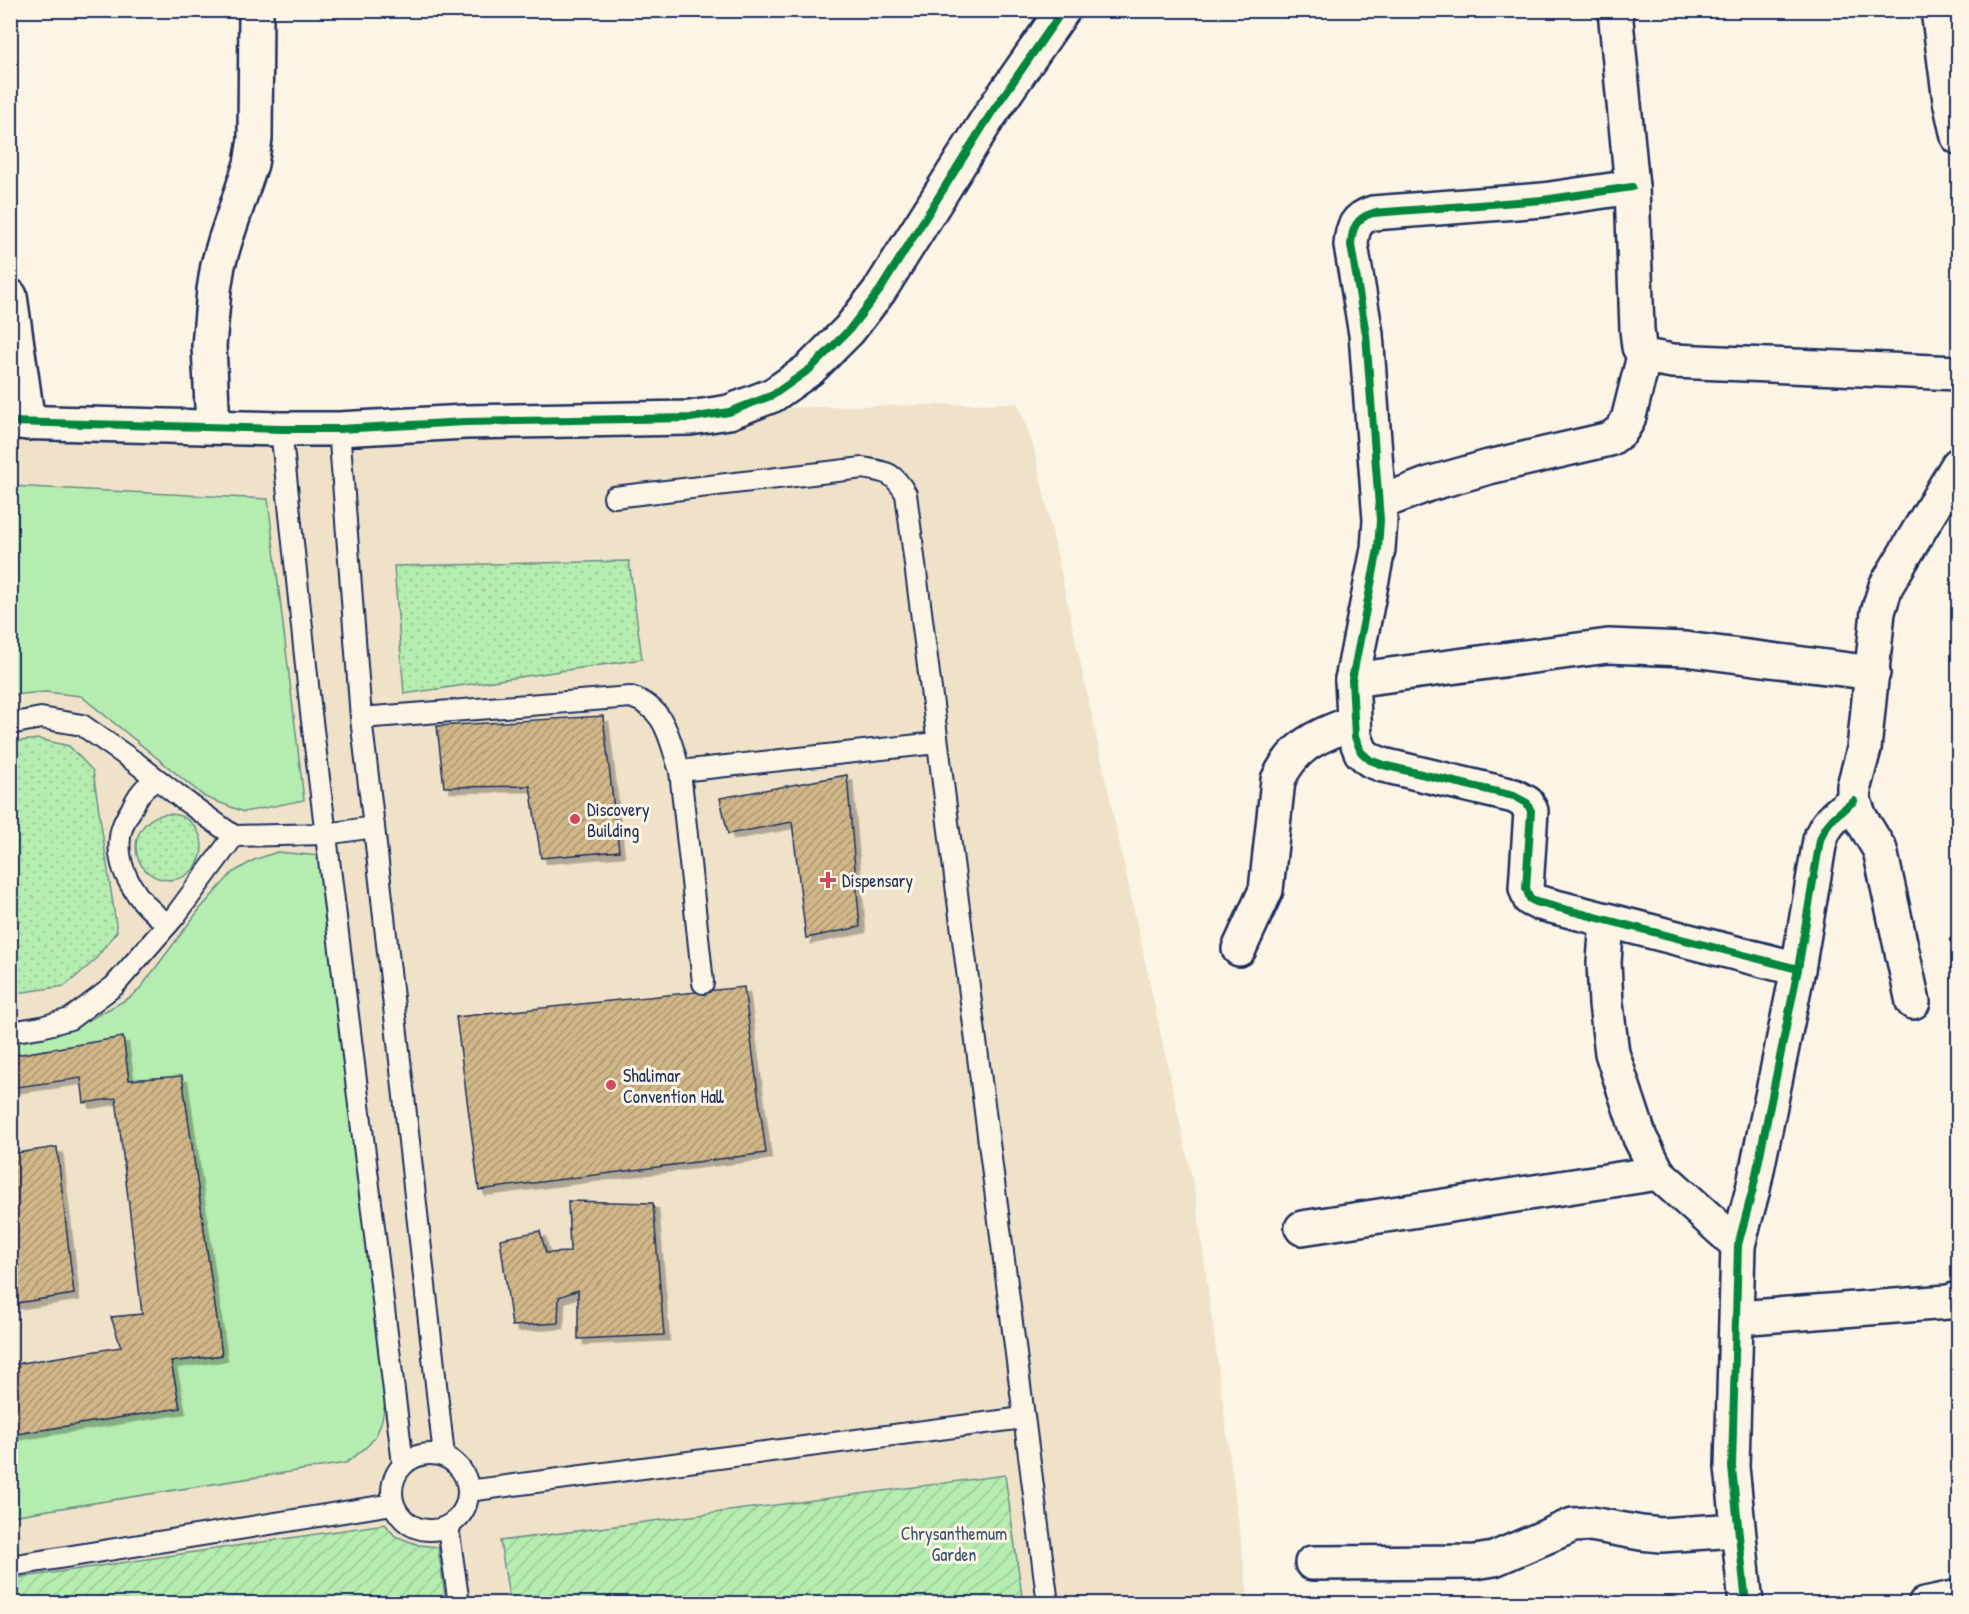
<svg xmlns="http://www.w3.org/2000/svg" width="1969" height="1614" font-family="'Patrick Hand',sans-serif">
<style>
.built{fill:#efe2c9}
.grass{fill:url(#grass-dots);stroke:#688e86;stroke-width:1.5}
.park{fill:#b5ecaf;stroke:#688e86;stroke-width:1.5}
.garden{fill:url(#garden-furrows);stroke:#688e86;stroke-width:1.5}
.building{fill:url(#building-hatch);stroke:#1b2f5e;stroke-width:1.5;filter:url(#shadow)}
.lines{fill:none;stroke-linecap:round;stroke-linejoin:round}
.lane-casing{stroke:#1b2f5e;stroke-width:24}
.street-casing{stroke:#1b2f5e;stroke-width:38}
.lane{stroke:#fcf5e5;stroke-width:20}
.street{stroke:#fcf5e5;stroke-width:33}
.cycleway-casing{stroke:#fcf5e5;stroke-width:11}
.cycleway{stroke:#00873e;stroke-width:8}
.poi-dot{fill:#d1495b;stroke:#fcf5e5;stroke-width:2}
.labels{text-anchor:middle;dominant-baseline:central;stroke-width:6;stroke-linejoin:round;paint-order:stroke}
.poi-label{font-size:18px;fill:#1b2f5e;stroke:#fcf5e5;text-anchor:start}
.park-label{font-size:18px;fill:#3a556e;stroke:#fcf5e5}
</style>
<defs>
<pattern id="grass-dots" width="8" height="8" patternUnits="userSpaceOnUse" patternTransform="scale(1.5)"><rect width="8" height="8" fill="#b5ecaf"/><path d="M2 2h.1M6 6h.1" fill="none" stroke="#9bcb99" stroke-width="1.8" stroke-linecap="round"/></pattern>
<pattern id="garden-furrows" width="10" height="10" patternUnits="userSpaceOnUse" patternTransform="scale(1.5)"><rect width="10" height="10" fill="#b5ecaf"/><path d="M-1 1l2-2M0 10L10 0M9 11l2-2" fill="none" stroke="#9bcb99"/></pattern>
<pattern id="building-hatch" width="6" height="6" patternUnits="userSpaceOnUse" patternTransform="scale(1.5)"><rect width="6" height="6" fill="#d1b787"/><path d="M-1 1l2-2M0 6l6-6M5 7l2-2" fill="none" stroke="#a99572"/></pattern>
<filter id="shadow"><feDropShadow dx="5.5" dy="5.5" stdDeviation="0" flood-color="#0004"/></filter>
</defs>
<rect width="100%" height="100%" fill="#fcf5e5"/>
<filter id="ink" filterUnits="userSpaceOnUse"><feTurbulence type="fractalNoise" baseFrequency=".0167" numOctaves="2"/><feDisplacementMap in="SourceGraphic" scale="12" xChannelSelector="R" yChannelSelector="G"/><feConvolveMatrix kernelMatrix="1 2 1 2 8 2 1 2 1" color-interpolation-filters="sRGB"/></filter>
<g filter="url(#ink)">
<path class="built" d="M1018,403L1034,448L1196,1197L1249,1603H11L10,423Z"/>
<g class="grass">
<path d="M629,561L642,659L404,694L394,566Z"/>
<path d="M39,739L69,746L93,771L117,931L94,961L65,986L11,994V742Z"/>
<circle cx="169" cy="847" r="33"/>
</g>
<g class="park">
<path d="M10,486L268,499L304,800L244,812L205,797L81,696L45,692L11,695Z"/>
<path d="M277,852L321,856L385,1404C380,1438 373,1443 346,1463L11,1516V1435L180,1408L171,1362L222,1355L182,1077L129,1080L123,1037L11,1056V1039L78,1026L129,998L139,990L199,910L232,873L254,860Z"/>
</g>
<g class="garden">
<path d="M1005,1475L1023,1603H510L500,1541Z"/>
<path d="M385,1524L395,1536L419,1545L438,1547L446,1603H11V1579Z"/>
</g>
<g class="building">
<path d="M603,716L619,851L541,858L530,786L444,787L437,726Z"/>
<path d="M847,775L860,927L806,938L792,822L728,834L720,798Z"/>
<path d="M744,987L766,1153L479,1190L456,1017Z"/>
<path d="M123,1037L129,1080L182,1076L222,1355L171,1362L180,1408L10,1435V1365L121,1347L111,1317L142,1314L116,1098L84,1103L81,1078L10,1088V1056Z"/>
<path d="M57,1147L74,1294L10,1304V1154Z"/>
<path d="M568,1201L653,1203L664,1335L578,1339V1290L559,1297L558,1323L512,1326L500,1239L540,1231L546,1253L570,1252Z"/>
</g>
<g class="lines">
<g class="lane-casing">
<g id="lane">
<path d="M281,429L311,713L403,1464"/>
<path d="M339,429L361,718L374,827L444,1456"/>
<path d="M614,497L863,468C887,472 893,472 906,494L1048,1604"/>
<path d="M361,718L631,697C667,709 669,739 680,771L937,743"/>
<path d="M10,724L41,718L82,725L135,762L184,800L234,836L326,834L374,827"/>
<path d="M680,771L703,983"/>
<path d="M158,780C144,785 137,797 131,810C127,816 123,824 121,831C113,869 138,903 168,924"/>
<path d="M10,1032L41,1027L70,1019L114,986L175,916L234,836"/>
<circle cx="430" cy="1492" r="38"/>
<path d="M468,1491L1023,1418"/>
<path d="M448,1527L459,1604"/>
<path d="M10,1566L393,1504"/>
</g>
</g>
<g class="street-casing">
<g id="street">
<path d="M1615,10L1632,187L1637,330L1639,347L1644,356L1673,361L1958,373"/>
<path d="M1938,10L1950,101L1958,137"/>
<path d="M1632,187L1543,200L1373,213C1356,218 1352,228 1351,245L1366,334L1380,520L1378,549L1352,680L1355,737L1361,752L1370,760L1383,765L1514,796L1527,803L1531,811L1526,888L1530,899L1536,902L1798,969"/>
<path d="M10,296L28,423"/>
<path d="M10,422L281,429H339L465,422L690,418L729,412L773,395L810,369L849,330L880,290L990,115L1063,10"/>
<path d="M213,426L209,346L214,290L218,265L225,241L251,164L255,139L256,10"/>
<path d="M1379,503L1429,484L1489,467L1610,439L1621,431L1628,420L1644,356"/>
<path d="M1352,680L1608,646L1685,649L1873,673"/>
<path d="M1607,920L1604,962L1606,1004L1612,1053L1640,1138L1658,1173L1738,1245"/>
<path d="M1239,949L1266,890L1278,780C1295,743 1319,736 1354,722"/>
<path d="M1913,1002L1880,850L1860,817L1854,801V786L1864,749L1878,612L1886,586L1958,465"/>
<path d="M1302,1228L1658,1173"/>
<path d="M1737,1318L1948,1302L1958,1299"/>
<path d="M1312,1563L1475,1562L1494,1559L1573,1525L1591,1524L1641,1533L1661,1535L1737,1530"/>
<path d="M1746,1604L1732,1467L1738,1245L1753,1189L1798,969L1820,840C1826,821 1839,813 1854,801"/>
<path d="M1925,1604L1958,1597"/>
</g>
</g>
<use href="#lane" class="lane"/>
<use href="#street" class="street"/>
<g class="cycleway-casing">
<g id="cycleway">
<path d="M1632,187L1543,200L1373,213C1356,218 1352,228 1351,245L1366,334L1380,520L1378,549L1352,680L1355,737L1361,752L1370,760L1383,765L1514,796L1527,803L1531,811L1526,888L1530,899L1536,902L1798,969"/>
<path d="M10,422L281,429H339L465,422L690,418L729,412L773,395L810,369L849,330L880,290L990,115L1063,10"/>
<path d="M1746,1604L1732,1467L1738,1245L1753,1189L1798,969L1820,840C1826,821 1839,813 1854,801"/>
</g>
</g>
<use href="#cycleway" class="cycleway"/>
</g>
</g>
<g class="poi-dot">
<circle cx="575" cy="819" r="6"/>
<path d="M825 871h6v6h6v6h-6v6h-6v-6h-6v-6h6z"/>
<circle cx="611" cy="1085" r="6"/>
</g>
<g class="labels">
<g class="poi-label">
<text x="587" y="809">Discovery<tspan x="587" dy="21">Building</tspan></text>
<text x="842" y="880">Dispensary</text>
<text x="623" y="1075">Shalimar<tspan x="623" dy="21">Convention Hall</tspan></text>
</g>
<g class="park-label">
<text x="954" y="1533">Chrysanthemum<tspan x="954" dy="21">Garden</tspan></text>
</g>
</g>
<rect width="1969" height="1614" fill="none" stroke="#fcf5e5" stroke-width="36"/>
<rect x="18" y="18" width="1933" height="1578" fill="none" stroke="#1b2f5e" stroke-width="2" filter="url(#ink)"/>
</svg>
